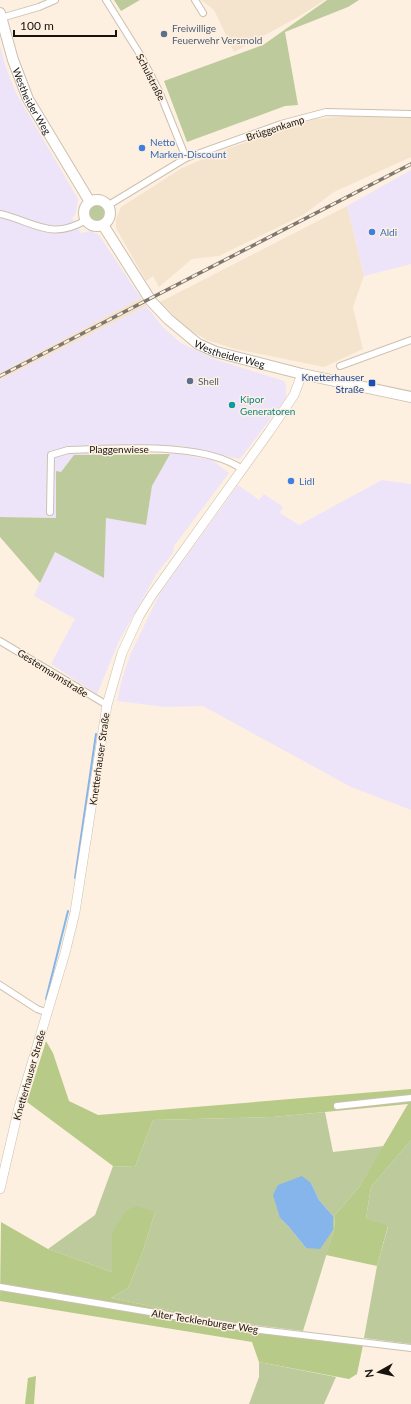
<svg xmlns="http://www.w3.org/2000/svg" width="411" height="1404" font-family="Lato,sans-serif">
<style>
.commercial{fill:#ede4f9}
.built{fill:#f5e4cd}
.green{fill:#bdcb9c;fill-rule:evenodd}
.forest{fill:#b7ca87}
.water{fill:#85b5ea}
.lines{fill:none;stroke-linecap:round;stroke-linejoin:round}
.stream{stroke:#85b5ea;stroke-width:2}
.street-casing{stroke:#cdc0b1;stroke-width:8}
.secondary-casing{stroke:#cdc0b1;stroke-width:10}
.primary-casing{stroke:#cdc0b1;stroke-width:12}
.street{stroke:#fff;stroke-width:6}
.secondary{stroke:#fff;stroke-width:9}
.primary{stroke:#fff;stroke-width:10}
.rail-casing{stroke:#80786e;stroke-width:3.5}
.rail{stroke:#fdf0e0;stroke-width:2;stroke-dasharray:6;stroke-linecap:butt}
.service-dot{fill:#5c6f8a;stroke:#fdf0e0;stroke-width:1.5}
.shop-dot{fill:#3f7fe0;stroke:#fdf0e0;stroke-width:1.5}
.transit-dot{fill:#1a4fb4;stroke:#fdf0e0;stroke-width:1.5}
.culture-dot{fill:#0f9aa8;stroke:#fdf0e0;stroke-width:1.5}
.labels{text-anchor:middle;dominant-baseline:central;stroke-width:3;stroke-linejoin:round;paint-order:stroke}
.service-label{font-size:10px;fill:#4e5e75;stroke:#fdf0e0;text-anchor:start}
.street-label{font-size:10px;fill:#18130e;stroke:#fdf0e0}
.shop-label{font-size:10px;fill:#366cbe;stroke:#fdf0e0;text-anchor:start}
.transit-label{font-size:10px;fill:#164399;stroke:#fdf0e0;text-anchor:end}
.culture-label{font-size:10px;fill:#0d838f;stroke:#fdf0e0;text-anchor:start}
</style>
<rect width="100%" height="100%" fill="#fdf0e0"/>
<g class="commercial">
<path d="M0,46L6,68L16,93L78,199L76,213L72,218L81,233L91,231L99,235L141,298L0,373Z"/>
<path d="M411,170V264L364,276L347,206Z"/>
<path d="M146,306L163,327L181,343L214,359L284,381L286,386V398L240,459L182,446H106V455H74L61,472H56V518L0,517V380Z"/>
<path d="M170,454H179L212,460L229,473L174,546L173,553L157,573L119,641L97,694L51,664L75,619L34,596L55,551L103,577L106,518L146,525L152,486Z"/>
<path d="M382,480L411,484V810L351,787L203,706L165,707L117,701L122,679L130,655L160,593L238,485L259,500L264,494L283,507L280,513L299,525Z"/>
</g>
<g class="built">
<path d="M201,0H325L298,17L234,52L214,10Z"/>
<path d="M350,116L411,118V157L334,192L303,215L219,256L192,259L159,287L153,276L146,281L116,228V219L121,207L182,168L229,148L315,119Z"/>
<path d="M347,206L364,276L353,307L363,349L324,367L235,349L207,340L186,328L160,302Z"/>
<path d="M141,298L146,306L0,380V373Z"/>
</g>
<g class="green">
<path d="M114,0H140L121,11Z"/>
<path d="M327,0H359L348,7L285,32L298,105L285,106L187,142L164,81L263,45Z"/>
<circle cx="97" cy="213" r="8"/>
<path d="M170,454L152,486L146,525L106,518L104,578L55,552L40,583L0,537V517L56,518V471L61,472L74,455Z"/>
<path d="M325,1112L333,1152L384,1146L359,1187L335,1215L334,1230L303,1331L223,1321L111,1298L128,1288L143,1251L155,1212L112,1233V1272L48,1249L95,1215L113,1166L135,1167L153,1120L273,1117ZM311,1183L319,1200L333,1216L306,1248L289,1227L280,1218Z"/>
<path d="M411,1140V1344L364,1338L377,1266L388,1227L366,1218L371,1187Z"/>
<path d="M259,1362L336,1377L324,1404H249L259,1377Z"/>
</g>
<g class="forest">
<path d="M46,1041L53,1053L69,1101L98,1115L411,1089V1140L371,1187L366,1218L388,1226L377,1266L326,1255L334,1230L335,1215L359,1187L408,1104L273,1117L153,1120L135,1167L113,1166L27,1102Z"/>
<path d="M137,1206L155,1212L143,1251L128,1288L111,1298L223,1321L260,1333L363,1345L357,1374L349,1379L259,1362L252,1342L0,1301L1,1222L48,1249L112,1272V1233L126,1211Z"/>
<path d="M36,1376L34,1404H25L28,1378Z"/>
</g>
<path class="water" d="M302,1176L311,1183L319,1200L333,1216V1230L320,1249L306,1248L289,1227L280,1218L273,1195L278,1185Z"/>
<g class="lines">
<g class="stream">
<path d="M75,878L96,734"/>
<path d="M46,999L68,911"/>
</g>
<g class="street-casing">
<g id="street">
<path d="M106,0L141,56L159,91L186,158"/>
<path d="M195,0L203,13"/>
<path d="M1,18L39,7L55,0"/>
<path d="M107,206L186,158L281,124L326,112L411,114"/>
<path d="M0,214C35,222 51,241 86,220"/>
<path d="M340,366L411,340"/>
<path d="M50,512L51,455L68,450C116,449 203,441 242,469"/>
<path d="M0,641L107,705"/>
<path d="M0,985L37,1009L48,1013"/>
<path d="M337,1106L411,1098"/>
<path d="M0,1287L252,1329L411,1348"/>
</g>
</g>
<g class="secondary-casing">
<path id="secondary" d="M0,1189L19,1107L65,953L75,912L107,705L122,653L139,616L152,595L269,432L294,395L302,374"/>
</g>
<g class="primary-casing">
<g id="primary">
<path id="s1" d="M0,13L13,60L28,99L90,202"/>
<circle cx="97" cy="213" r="13"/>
<path id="s2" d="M103,225L151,301L168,319L198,344L216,352L302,374L411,397"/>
</g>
</g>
<use href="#street" class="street"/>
<use href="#secondary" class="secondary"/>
<use href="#primary" class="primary"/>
<g class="rail-casing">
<path id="rail" d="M0,376L411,164"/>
</g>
<use href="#rail" class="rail"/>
</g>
<g class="service-dot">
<circle cx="164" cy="34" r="4"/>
<circle cx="190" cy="381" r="4"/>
</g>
<g class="shop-dot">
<circle cx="142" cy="148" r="4"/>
<circle cx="372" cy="232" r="4"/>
<circle cx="291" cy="481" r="4"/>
</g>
<rect class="transit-dot" x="368" y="379" width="8" height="8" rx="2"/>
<circle class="culture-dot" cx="232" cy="405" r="4"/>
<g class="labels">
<g class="service-label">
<text x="172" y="28">Freiwillige<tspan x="172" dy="12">Feuerwehr Versmold</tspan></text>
<text x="198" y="381">Shell</text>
</g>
<g class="street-label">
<text transform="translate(151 77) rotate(63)">Schulstraße</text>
<text stroke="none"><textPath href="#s1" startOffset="94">Westheider Weg</textPath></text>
<text transform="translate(275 128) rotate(-18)">Brüggenkamp</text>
<text stroke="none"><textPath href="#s2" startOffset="187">Westheider Weg</textPath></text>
<text x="119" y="449">Plaggenwiese</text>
<text transform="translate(53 673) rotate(32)">Gestermannstraße</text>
<text transform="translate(99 759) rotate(-82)">Knetterhauser Straße</text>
<text transform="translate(29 1075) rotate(-74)">Knetterhauser Straße</text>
<text transform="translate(205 1321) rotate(9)">Alter Tecklenburger Weg</text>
</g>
<g class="shop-label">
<text x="150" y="142">Netto<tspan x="150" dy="12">Marken-Discount</tspan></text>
<text x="380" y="232">Aldi</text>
<text x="299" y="481">Lidl</text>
</g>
<g class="transit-label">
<text x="364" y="377">Knetterhauser<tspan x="364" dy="12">Straße</tspan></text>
</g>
<g class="culture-label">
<text x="240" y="399">Kipor<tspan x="240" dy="12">Generatoren</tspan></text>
</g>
</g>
<g transform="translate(379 1372) rotate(262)" stroke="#fdf0e0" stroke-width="3" paint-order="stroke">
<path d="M0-3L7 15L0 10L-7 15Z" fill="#18130e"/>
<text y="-6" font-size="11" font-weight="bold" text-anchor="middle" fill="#18130e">N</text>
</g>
<path d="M14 30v6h102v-6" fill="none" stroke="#18130e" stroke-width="2"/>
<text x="20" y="30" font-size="12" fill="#18130e" stroke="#fdf0e0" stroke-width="3" paint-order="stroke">100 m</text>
</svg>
